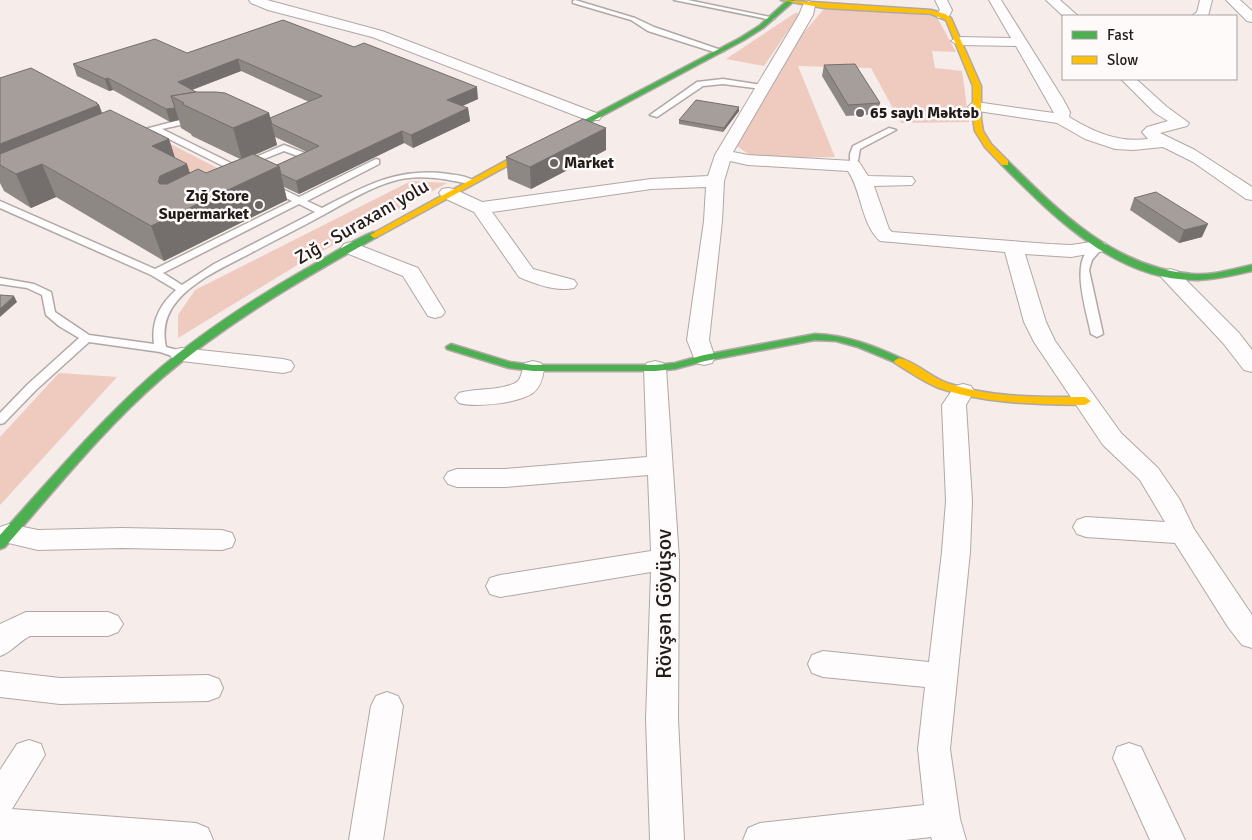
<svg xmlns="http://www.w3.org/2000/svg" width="1252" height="840" font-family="Signika,sans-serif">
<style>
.green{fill:#eecabf}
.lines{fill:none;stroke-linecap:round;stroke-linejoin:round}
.lane-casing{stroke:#b0a8a6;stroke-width:3}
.street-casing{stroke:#b0a8a6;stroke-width:2}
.fast-casing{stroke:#b0a8a6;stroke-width:3}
.slow-casing{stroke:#b0a8a6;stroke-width:3}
.lane{fill:#fefcfc;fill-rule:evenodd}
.street{fill:#fefcfc;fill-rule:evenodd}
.fast{fill:#4caf50;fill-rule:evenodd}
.slow{fill:#ffc107;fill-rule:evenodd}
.wall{fill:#8e8885;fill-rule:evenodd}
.shaded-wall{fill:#746f6c}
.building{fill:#a59e9b;stroke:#746f6c}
.poi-dot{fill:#6c6462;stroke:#fefaf9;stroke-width:2}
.labels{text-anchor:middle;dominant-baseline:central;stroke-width:5;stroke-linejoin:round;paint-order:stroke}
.far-poi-label{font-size:16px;font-weight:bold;fill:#211b19;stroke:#fefaf9;text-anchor:start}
.street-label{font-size:19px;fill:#211b19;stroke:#fefaf9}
.near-street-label{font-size:22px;fill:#211b19;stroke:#fefaf9}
</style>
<rect width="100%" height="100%" fill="#f6ece9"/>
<g class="green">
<path d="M831,8L932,16L938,19L956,52L932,51L935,68L962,71L969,122L901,123L871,68L798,66L835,157L754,158L737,146L801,36L823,10Z"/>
<path d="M795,13H800L764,66L726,59Z"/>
<path d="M153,135L229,174L188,192Z"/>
<path d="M411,181L447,183L299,264L178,338V315L195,290Z"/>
<path d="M59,373L117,377L0,505V437Z"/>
</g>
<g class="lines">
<g class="lane-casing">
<g id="lane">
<path d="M575,0L635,18L654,27L724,51L717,53L648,31L631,20L573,3V1Z"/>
<path d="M674,0H688L775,18L772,20Z"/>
<path d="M723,79L762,85L766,87L762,89L723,84L703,86L657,117L650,115L697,82Z"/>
<path d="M195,116L199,119L198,121L162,129L245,170V174H239L153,131L134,136L130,133Z"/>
<path d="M889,128L896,130L860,149L857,166L856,168H850V154L853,146Z"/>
<path d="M284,145L310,155L311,160L306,165H300L299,163L303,158L284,151L249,165L246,166L242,163Z"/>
<path d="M376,159L379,160V164L307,201L322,208C365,186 398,167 448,174C456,175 467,176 474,181L469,184C446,179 420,174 397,180C372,186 347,202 325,214C300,228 275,240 251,253C226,266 196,279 177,301C166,314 162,329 166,347L185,352L187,355L185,358L181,359L160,352L89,342L36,390L4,423L0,424V413L28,384L79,338L59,326L46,315L42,295L27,288L0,284V278L34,284L51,292L55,312L89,335L154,344C151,323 159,305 176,290L151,275L0,208V201L155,269L292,201L268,189V185H274L299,197ZM299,204L315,212L214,264L182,285L163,273Z"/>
<path d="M1098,244L1103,247L1092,260L1089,270L1103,334L1097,337L1091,334C1087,311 1066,253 1098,244Z"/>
</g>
</g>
<g class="street-casing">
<g id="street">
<path d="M249,0H267L382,31L599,114L601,117L599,120H587L372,37L268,10L251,3Z"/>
<path d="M935,0H947L952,10L948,18H938L936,15L940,10Z"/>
<path d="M989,0H1001L1063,99L1070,112L1069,117C1094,132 1118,143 1148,139L1142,132L1147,127L1168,121L1155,113L1121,79H1136L1167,107L1189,123L1187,126L1160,133L1195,150L1252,187V200L1246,199L1193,162L1163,147L1133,150L1115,149L1085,139L1057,123L971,110L968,107L971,104L976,102L1054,113L1016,46L958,45L951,41L958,37L1011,38Z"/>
<path d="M1046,0H1060L1078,16H1063Z"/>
<path d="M1200,0H1212L1208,16H1192L1197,12Z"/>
<path d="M1226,0H1240L1252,11V22L1247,21Z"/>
<path d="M809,1L815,5L813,15L733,152L748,155L853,161L859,162L868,176L912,177L915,181L912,185L874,186L889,229L892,232L1050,244L1071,245L1098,241L1105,243L1108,247L1105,251L1071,257L1025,254L1046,322L1055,341L1121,433L1158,468L1180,500L1194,529L1252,615V648L1242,645L1228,627L1175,543L1086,537L1077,534L1073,527L1077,520L1086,517L1165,522L1140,480L1103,445L1034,342L1024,322L1005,252L880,241C861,224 862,192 848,171L748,165L730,161L724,181L722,221L709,340L715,358L712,363L704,365L696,363L687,340L704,221L706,187L651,189L492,212L533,269L574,280L577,284L574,288C557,292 535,284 519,277L474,212L442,197L439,193L442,189L448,188L454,189L482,202L651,179L708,176L715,155L799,15L803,5Z"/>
<path d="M351,242L418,268L445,312L442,316L435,318L428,316L403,276L344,252L341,248L344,244Z"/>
<path d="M1170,269L1177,271L1239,333L1252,350V372L1244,370L1223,343L1163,279L1160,275L1163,271Z"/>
<path d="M181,348L283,359L291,361L294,366L291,371L283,373L173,360L170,355L173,350Z"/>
<path d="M533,361L541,363L544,368C543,377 541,387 533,393C519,403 475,408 459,403L455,398L459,393C474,388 506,391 518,381C522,377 522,368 525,363Z"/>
<path d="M655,361L663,363L666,368L679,559L678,719L684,840H650L646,719L651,572L500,597L490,594L486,586L490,578L500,575L651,551L648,475L505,487H457L448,484L444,478L448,472L457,469H505L647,457L644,368L647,363Z"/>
<path d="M963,384L971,386L974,391L966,405L972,501L970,552L950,749L960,819L966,840H932L931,837L905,840H743L748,828L760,823L924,805L918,749L925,687L823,677L812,673L808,664L812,655L823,651L929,662L942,552L946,501L942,405L955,386Z"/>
<path d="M9,524L38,530L122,528L222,530L232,533L235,540L232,547L222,550L122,548L38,550L0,541V527Z"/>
<path d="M26,612H108L118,616L123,624L118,632L108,636H30C18,642 12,652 0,656V624Z"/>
<path d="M0,671L60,678L208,675L219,679L223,688L219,697L208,701L60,704L0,697Z"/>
<path d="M387,692L398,696L403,706L383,840H349L371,706L376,696Z"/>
<path d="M29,740L41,744L45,755L12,809L196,823L208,828L213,840H0V770L17,744Z"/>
<path d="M1129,743L1141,747L1185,840H1150L1113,758L1117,747Z"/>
</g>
</g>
<g class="fast-casing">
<g id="fast">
<path d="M788,0H795L763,28L744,40L557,140L550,138L740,38L759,26Z"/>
<path d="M1002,161H1008C1059,212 1116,268 1192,274C1212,276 1233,269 1252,265V271C1235,275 1217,279 1199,280C1118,282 1055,218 1002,165Z"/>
<path d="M374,232L378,235L377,237C302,279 228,322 162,378C104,428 55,490 5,547L0,549V535C49,481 96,425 151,376C198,335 250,301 304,270C323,260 355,238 374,232Z"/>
<path d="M815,334C847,335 874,346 903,359L904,361L899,364L858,347L836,341L815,340L705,361L675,369L655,371H533L509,368L447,349L446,347L451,344L510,362L533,365H655L675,363L704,355Z"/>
</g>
</g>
<g class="slow-casing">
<g id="slow">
<path d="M781,0L931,10L945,14L951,18L981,86V119L983,131L991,144L1008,161V165H1002L985,147L975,131L973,119V86L946,20L931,14L824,8Z"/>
<path d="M551,136L558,138L377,237L374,238L370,235Z"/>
<path d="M899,358C916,362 930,377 947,383C990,398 1040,397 1085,397L1091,401L1085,405C1037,404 985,404 939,388C924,382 910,372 895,363L894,361Z"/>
</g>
</g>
<use href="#lane" class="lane"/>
<use href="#street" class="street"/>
<use href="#fast" class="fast"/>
<use href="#slow" class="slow"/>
</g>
<g class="wall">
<path d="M283,20L478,99L462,106L468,108L470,121L413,148L404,143L299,194L284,187L287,200L164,261L56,197L31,208L4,191L0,183V78L98,104L99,105L102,113L169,139L175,158L190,173H206L240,159L192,136L191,134L181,128L179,120L170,122L113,90L109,91L77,76L73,64L187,53ZM241,71L309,102L270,118L269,113L196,92L192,90ZM275,137L307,152L277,165L255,155L277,145Z"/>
<path d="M824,65L880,103L878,114L846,116L822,76Z"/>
<path d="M739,111L723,132L679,124V120Z"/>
<path d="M606,128V150L531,189L508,179L506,157Z"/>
<path d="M1134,198L1202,237L1179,243L1130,210Z"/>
</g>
<g class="shaded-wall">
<path d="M238,59L241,71L181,94L178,82Z"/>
<path d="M108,78L113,90L109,91L105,79Z"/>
<path d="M477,87L478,99L449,112L447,100Z"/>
<path d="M97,103L98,105H99L111,137L42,164L56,197L31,208L16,174L0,165V144Z"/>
<path d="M739,107V111L723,132L724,128Z"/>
<path d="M175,108L179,120L170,122L166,109Z"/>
<path d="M468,108L470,121L413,148L411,135Z"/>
<path d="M269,113L277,145L242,160L233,128Z"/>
<path d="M606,128V150L531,189L530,167Z"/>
<path d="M402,131L404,143L299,194L296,181Z"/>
<path d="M169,139L178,168L187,164L198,197L171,210L158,182L152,146Z"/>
<path d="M279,166L287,200L164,261L151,226Z"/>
<path d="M1208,224L1202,237L1179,243L1184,230Z"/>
<path d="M14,296L17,302L0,317V309Z"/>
</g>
<g class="building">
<path d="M283,20L354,47L364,43L477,87L447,100L468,108L411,135L402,131L296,181L281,174L279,166L277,165L319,146L272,124L270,118L322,96L238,59L178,82L196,92L171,96L175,108L166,109L108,78L105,79L73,64L155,39L187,53Z"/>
<path d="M855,64L880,103L848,105L824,65Z"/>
<path d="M31,68L97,103H96L99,105L0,144V78Z"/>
<path d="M196,92H216L225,93L269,113L233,128L182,104L184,103L171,96Z"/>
<path d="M696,100L739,107L724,128L679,120Z"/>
<path d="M110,110L169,139L152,146L187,164L160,176L158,182L160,184H167L198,169L206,173L253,154L279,166L151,226L42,164L16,174L0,165V154Z"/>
<path d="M583,119L606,128L530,167L506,157Z"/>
<path d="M1156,192L1208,224L1184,230L1134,198Z"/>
<path d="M0,295L14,296L0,309Z"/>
</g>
<g class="poi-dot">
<circle cx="860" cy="113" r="5"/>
<circle cx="554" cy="163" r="5"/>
<circle cx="259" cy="205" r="5"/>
</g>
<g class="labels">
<g class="far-poi-label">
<text x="870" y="113">65 saylı Məktəb</text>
<text x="564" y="163">Market</text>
<text x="249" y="196" text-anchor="end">Zığ Store<tspan x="249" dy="18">Supermarket</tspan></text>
</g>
<g class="street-label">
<text transform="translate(362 222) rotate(-30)">Zığ - Suraxanı yolu</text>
</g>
<g class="near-street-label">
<text transform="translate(663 604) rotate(-90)">Rövşən Göyüşov</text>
</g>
</g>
<rect x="1062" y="15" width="175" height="65" fill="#fefaf9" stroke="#a6a19f"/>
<rect x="1072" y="31" width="25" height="8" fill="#4caf50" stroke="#a6a19f"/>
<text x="1107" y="40" font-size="15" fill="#211b19">Fast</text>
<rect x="1072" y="56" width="25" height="8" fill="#ffc107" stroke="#a6a19f"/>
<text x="1107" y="65" font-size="15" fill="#211b19">Slow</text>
</svg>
